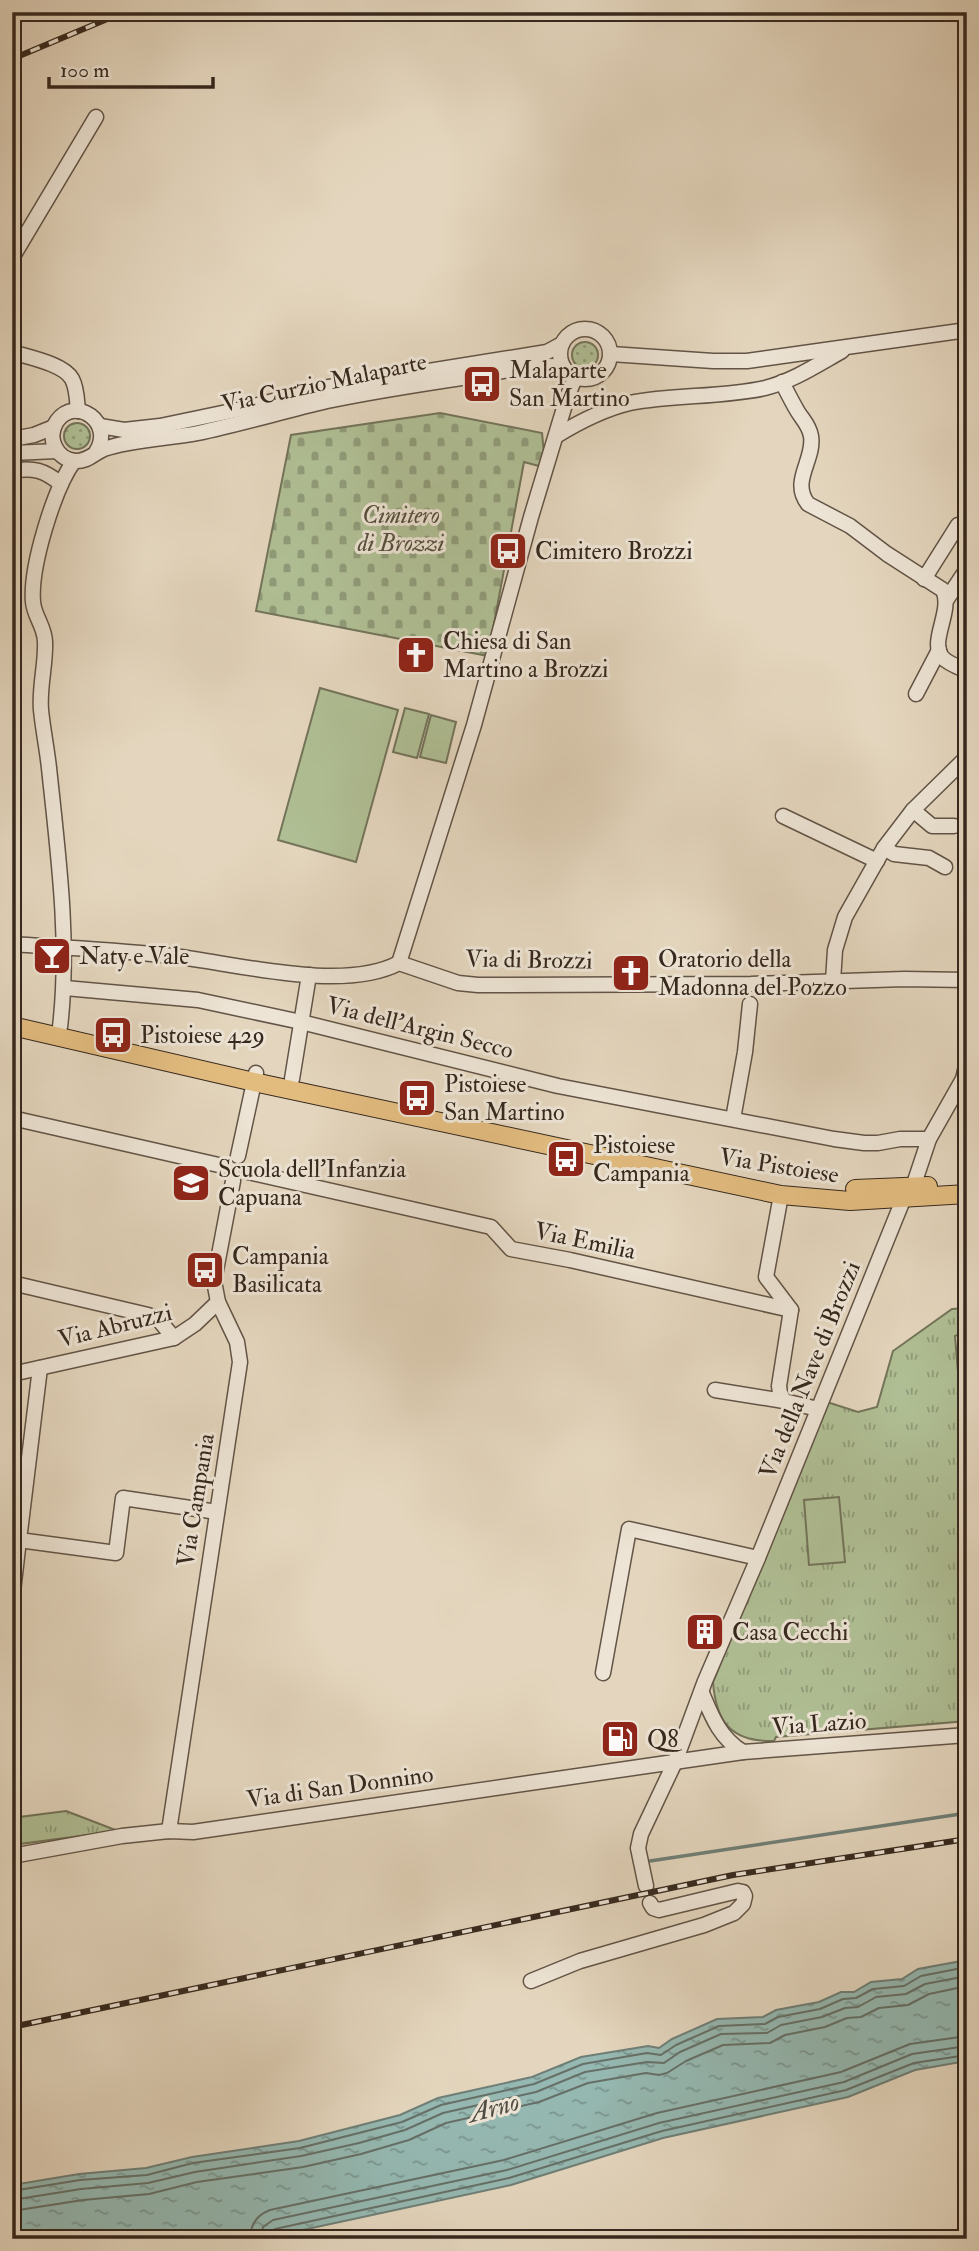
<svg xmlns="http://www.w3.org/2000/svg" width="979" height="2251" font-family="'IM FELL Double Pica',serif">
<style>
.grass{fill:url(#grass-dots);stroke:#73745a;stroke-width:2}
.cemetery{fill:url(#cemetery-stones);stroke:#73745a;stroke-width:2}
.park{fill:url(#park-tufts);stroke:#73745a;stroke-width:2}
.garden{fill:#b0bf95;stroke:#73745a;stroke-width:2}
.water{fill:url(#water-ripples);stroke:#6f7f77;stroke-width:2}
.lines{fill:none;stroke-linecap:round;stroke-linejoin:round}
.shore{stroke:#667068;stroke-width:2}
.stream{stroke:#6f7f77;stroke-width:3.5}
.minor-casing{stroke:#625446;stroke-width:17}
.major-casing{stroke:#36281e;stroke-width:20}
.minor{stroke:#ede4d5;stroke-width:14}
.major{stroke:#e2bb7f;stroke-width:18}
.rail-casing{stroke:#36281e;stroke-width:6}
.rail{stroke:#ede4d5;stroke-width:3.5;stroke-dasharray:10;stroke-linecap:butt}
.labels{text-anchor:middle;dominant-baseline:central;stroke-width:6;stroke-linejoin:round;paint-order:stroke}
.poi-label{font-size:24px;fill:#36281e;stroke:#ede4d5;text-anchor:start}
.street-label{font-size:24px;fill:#36281e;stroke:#ede4d5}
.park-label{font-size:24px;font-style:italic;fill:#544e3c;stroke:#ede4d5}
.water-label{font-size:26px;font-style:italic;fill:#4e4c43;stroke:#ede4d5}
</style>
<defs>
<pattern id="grass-dots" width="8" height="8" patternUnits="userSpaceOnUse" patternTransform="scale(1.75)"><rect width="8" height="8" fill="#b0bf95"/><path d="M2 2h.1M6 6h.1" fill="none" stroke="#909b79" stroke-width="1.8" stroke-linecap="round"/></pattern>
<pattern id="cemetery-stones" width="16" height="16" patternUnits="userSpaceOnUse" patternTransform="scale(1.75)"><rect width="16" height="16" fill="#b0bf95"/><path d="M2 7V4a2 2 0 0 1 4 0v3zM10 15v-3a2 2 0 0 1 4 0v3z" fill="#909b79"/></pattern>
<pattern id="park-tufts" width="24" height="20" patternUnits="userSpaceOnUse" patternTransform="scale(1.75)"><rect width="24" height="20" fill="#b0bf95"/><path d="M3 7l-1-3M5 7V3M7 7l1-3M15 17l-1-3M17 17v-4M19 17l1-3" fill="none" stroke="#909b79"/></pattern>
<pattern id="water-ripples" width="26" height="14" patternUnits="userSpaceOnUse" patternTransform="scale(1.75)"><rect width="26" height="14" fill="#95b9b2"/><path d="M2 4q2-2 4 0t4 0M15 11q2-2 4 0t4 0" fill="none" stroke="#7a9690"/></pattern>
</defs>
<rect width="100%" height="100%" fill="#e4d6be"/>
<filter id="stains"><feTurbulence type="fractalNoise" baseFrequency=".00286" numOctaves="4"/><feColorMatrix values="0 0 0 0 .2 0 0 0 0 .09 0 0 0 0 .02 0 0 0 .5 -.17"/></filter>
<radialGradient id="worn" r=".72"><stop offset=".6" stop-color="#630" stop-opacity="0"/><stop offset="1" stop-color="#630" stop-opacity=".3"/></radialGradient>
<g class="grass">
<circle cx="585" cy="355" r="13"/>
<circle cx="77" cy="436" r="13"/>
</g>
<path class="cemetery" d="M440,413L542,433L544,453L539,466L524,462L488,656L256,611L291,435Z"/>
<g class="park">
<path d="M967,1308V1332L955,1336L967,1481V1721L776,1737L774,1741C732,1742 716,1723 713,1682L827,1402L858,1412L877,1407L893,1351L952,1309Z"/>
<path d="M66,1811L118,1831L12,1845V1818Z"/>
</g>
<g class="garden">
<path d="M320,688L398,710L356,862L278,840Z"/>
<path d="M405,708L429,714L417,758L393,752Z"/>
<path d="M431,715L456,722L446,763L420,757Z"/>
<path d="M839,1497L845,1562L809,1565L804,1500Z"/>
</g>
<path class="water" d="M967,1960V2061L915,2070L848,2097L663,2138L511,2185L261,2239H12V2185L79,2174L146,2168L192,2157L299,2141L400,2115L438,2098L532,2077L581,2057L648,2046L659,2048L672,2039L717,2019L763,2017L776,2010L819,2002L841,1992H854L871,1982L902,1979L918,1969Z"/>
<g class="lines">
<g class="shore">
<path d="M12,2191L80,2180L147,2175L193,2163L300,2148L402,2122L441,2105L534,2084L583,2064L647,2053L661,2055L676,2045L719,2026L765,2024L778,2017L820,2009L843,1999L856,1998L873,1989L904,1986L921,1976L967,1967"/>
<path d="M12,2200L81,2189L148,2183L195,2172L301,2156L359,2143L405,2130L443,2113L536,2092L585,2072L647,2062L664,2063L680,2052L721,2034L767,2033L781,2025L822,2017L845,2008L858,2007L876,1997L906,1994L925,1984L967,1976"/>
<path d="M12,2211L83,2200L149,2194L197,2182L303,2167L361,2154L409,2140L446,2123L539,2102L588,2083L646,2073L659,2075L667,2073L686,2061L723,2045L770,2043L785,2035L825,2027L847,2018L861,2017L879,2008L908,2005L929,1994L967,1986"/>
<path d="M250,2239C250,2224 257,2215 270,2210L504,2160L657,2113L841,2072L910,2044L967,2036"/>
<path d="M260,2239L263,2227L273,2220L507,2170L659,2123L844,2082L912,2054L967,2046"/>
<path d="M269,2239L270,2233L275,2229L509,2178L662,2131L846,2090L914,2063L967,2055"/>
</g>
<path class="stream" d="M650,1861L967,1813"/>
<g class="minor-casing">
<g id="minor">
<path d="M12,258L96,117"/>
<circle cx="585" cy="354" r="25"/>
<path d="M12,352C28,357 64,364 72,379C77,388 77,401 78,411"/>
<path d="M611,354L713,361H747L967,330"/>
<path d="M782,382C787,392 792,402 798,412C803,420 809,425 811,436C815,460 790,481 808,504L850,526L887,554L943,590C953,611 929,641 942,657C947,663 960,668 967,671"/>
<path d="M100,426L124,430L160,426L246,408L323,388L547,352L562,344"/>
<path d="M556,436C579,422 604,409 630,403C674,394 720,398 765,388C793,381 817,365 842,351"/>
<path d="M12,439L34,435L54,427"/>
<path d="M96,452C115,423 76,395 57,421C46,437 56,459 75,461C87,462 94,453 104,449C133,439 167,439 198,433C241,424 284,411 327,401C374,391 421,384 468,377C499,373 532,363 563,367"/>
<path d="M12,453L57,451"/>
<path d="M12,471C33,467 44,470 61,484"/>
<path d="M924,579L958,525"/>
<path d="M947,599L967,569"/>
<path d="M916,694L939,650"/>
<path d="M913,810L932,826H954"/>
<path d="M783,816L877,861"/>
<path d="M884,848L894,854L929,858L945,867"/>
<path d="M12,944C66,948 119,950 172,956C235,963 342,993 399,963L458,983L478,985L751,984L904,979L967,980"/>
<path d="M399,963L474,725L531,517L567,398L575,378"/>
<path d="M833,981L835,950L845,917L884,848L913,810L967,757"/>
<path d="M65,988L198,1000L301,1022L558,1086L834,1139L864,1143H878L900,1139H929"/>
<path d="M60,1027C70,942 58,853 49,768C47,749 43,730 41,710C39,687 46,664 45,642C45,627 34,616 33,602C30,567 54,489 74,461"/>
<path d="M292,1079L309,975"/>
<path d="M12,1118L223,1166"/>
<path d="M733,1119L745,1052L750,1004"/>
<path d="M238,1156L256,1073"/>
<path d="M248,1172L491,1227L511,1249L570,1260L791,1310"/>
<path d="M913,1187L929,1139L963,1079L967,1062"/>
<path d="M781,1195L766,1277L791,1310L779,1386L780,1393L784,1401L818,1409"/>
<path d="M12,1283L148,1315L158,1319L174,1338"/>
<path d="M40,1368L19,1540L116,1553L123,1498L217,1512"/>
<path d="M12,1374L174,1338L195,1324L218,1302"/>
<path d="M715,1390L784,1401"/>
<path d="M12,1600L19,1540"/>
<path d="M603,1673L629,1529L758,1558"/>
<path d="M702,1693C712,1717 720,1738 743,1752"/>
<path d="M169,1831L240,1362L237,1342L218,1302L214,1281L233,1181"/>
<path d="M12,1856L122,1836L169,1831L193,1832L743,1752L967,1735"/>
<path d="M646,1886L638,1848L641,1834L675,1762L705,1681L758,1558L903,1200"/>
<path d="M531,1981L580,1961L704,1925L734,1913L743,1904L745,1896L743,1892L738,1891L659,1910L653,1908L650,1903"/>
</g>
</g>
<g class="major-casing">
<g id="major">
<path d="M12,1026L254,1082L781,1195L850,1201L967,1194"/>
<path d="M855,1189L928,1186"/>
</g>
</g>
<use href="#minor" class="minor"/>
<use href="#major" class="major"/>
<g class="rail-casing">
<g id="rail">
<path d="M12,59L124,12"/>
<path d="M12,2027L733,1875L967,1839"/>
</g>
</g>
<use href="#rail" class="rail"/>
</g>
<defs>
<g id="bus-square" transform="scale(2.0125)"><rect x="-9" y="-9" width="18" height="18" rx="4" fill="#8f2418" stroke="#ede4d5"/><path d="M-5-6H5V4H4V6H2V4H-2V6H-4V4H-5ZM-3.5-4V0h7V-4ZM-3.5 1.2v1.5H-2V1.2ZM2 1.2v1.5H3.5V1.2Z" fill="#fff"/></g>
<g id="church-square" transform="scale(2.0125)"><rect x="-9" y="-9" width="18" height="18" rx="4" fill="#8f2418" stroke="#ede4d5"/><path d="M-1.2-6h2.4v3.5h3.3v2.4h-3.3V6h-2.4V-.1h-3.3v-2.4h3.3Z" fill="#fff"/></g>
<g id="bar-square" transform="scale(2.0125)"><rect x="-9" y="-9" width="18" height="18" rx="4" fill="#8f2418" stroke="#ede4d5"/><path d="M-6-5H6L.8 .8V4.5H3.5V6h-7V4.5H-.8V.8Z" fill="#fff"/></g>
<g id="school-square" transform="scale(2.0125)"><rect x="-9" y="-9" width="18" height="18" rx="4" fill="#8f2418" stroke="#ede4d5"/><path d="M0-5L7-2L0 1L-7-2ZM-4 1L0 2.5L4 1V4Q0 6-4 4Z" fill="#fff"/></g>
<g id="building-square" transform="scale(2.0125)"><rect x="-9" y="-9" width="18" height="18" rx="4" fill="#8f2418" stroke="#ede4d5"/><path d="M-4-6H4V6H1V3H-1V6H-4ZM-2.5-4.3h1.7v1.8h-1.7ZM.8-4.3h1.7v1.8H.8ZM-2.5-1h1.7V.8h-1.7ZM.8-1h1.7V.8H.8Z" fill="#fff"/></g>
<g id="fuel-square" transform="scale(2.0125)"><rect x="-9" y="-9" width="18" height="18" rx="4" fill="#8f2418" stroke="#ede4d5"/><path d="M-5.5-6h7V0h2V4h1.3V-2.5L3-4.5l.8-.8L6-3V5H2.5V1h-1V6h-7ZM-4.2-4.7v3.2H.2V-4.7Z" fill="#fff"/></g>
</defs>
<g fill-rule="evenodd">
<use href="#bus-square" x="482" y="384"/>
<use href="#bus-square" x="508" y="551"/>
<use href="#church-square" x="416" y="655"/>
<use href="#bar-square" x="52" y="956"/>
<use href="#church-square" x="631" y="973"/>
<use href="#bus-square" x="113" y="1035"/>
<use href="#bus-square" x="417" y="1098"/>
<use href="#bus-square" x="566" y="1159"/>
<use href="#school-square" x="191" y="1183"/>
<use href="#bus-square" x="205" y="1270"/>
<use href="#building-square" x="705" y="1632"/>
<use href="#fuel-square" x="620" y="1739"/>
</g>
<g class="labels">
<g class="poi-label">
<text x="509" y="370">Malaparte<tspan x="509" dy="28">San Martino</tspan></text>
<text x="535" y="551">Cimitero Brozzi</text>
<text x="443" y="641">Chiesa di San<tspan x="443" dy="28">Martino a Brozzi</tspan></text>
<text x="79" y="956">Naty e Vale</text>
<text x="658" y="959">Oratorio della<tspan x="658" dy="28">Madonna del Pozzo</tspan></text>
<text x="140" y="1035">Pistoiese 429</text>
<text x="444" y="1084">Pistoiese<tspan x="444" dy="28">San Martino</tspan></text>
<text x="593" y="1145">Pistoiese<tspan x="593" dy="28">Campania</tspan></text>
<text x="218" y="1169">Scuola dell’Infanzia<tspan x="218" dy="28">Capuana</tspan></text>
<text x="232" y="1256">Campania<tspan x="232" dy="28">Basilicata</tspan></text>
<text x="732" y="1632">Casa Cecchi</text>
<text x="647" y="1739">Q8</text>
</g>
<g class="street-label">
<text transform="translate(324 383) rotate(-12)">Via Curzio Malaparte</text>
<text transform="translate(529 960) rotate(1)">Via di Brozzi</text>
<text transform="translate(420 1028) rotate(14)">Via dell'Argin Secco</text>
<text transform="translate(779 1166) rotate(9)">Via Pistoiese</text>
<text transform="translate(585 1241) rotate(12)">Via Emilia</text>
<text transform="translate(115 1326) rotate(-14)">Via Abruzzi</text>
<text transform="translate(810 1370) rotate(-68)">Via della Nave di Brozzi</text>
<text transform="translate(196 1500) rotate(-81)">Via Campania</text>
<text transform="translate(819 1724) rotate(-4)">Via Lazio</text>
<text transform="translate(340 1787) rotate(-8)">Via di San Donnino</text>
</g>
<g class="park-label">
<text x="401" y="515">Cimitero<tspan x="401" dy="28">di Brozzi</tspan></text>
</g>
<g class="water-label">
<text transform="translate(494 2108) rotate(-15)">Arno</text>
</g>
</g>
<rect width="979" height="2251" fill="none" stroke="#e4d6be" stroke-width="42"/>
<rect x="14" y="14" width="951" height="2223" fill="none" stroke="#36281e" stroke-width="3.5"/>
<rect x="21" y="21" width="937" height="2209" fill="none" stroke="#36281e" stroke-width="2"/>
<path d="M49 77v10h164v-10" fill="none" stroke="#36281e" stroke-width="3.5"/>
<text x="60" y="77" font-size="21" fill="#36281e" stroke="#ede4d5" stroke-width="5" paint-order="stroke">100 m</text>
<rect width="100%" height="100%" filter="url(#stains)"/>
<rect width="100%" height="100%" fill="url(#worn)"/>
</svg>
